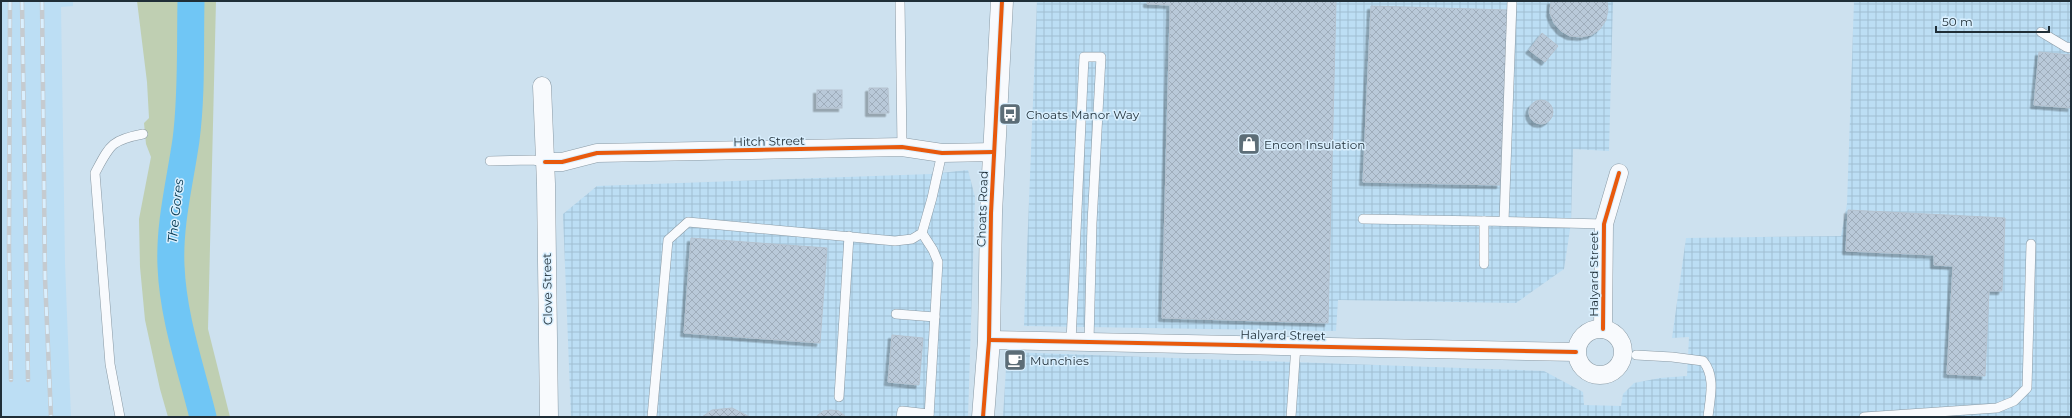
<svg xmlns="http://www.w3.org/2000/svg" width="2072" height="418" font-family="Montserrat,sans-serif">
<style>
.built{fill:#bcdef4}
.industrial{fill:url(#industrial-grid)}
.green{fill:#bfcfb2}
.lines{fill:none;stroke-linecap:round;stroke-linejoin:round}
.river{stroke:#70c6f5;stroke-width:27}
.building{fill:url(#building-cross-hatch);stroke:#b5c2cf;filter:url(#shadow)}
.service-casing{stroke:#8a9aa5;stroke-width:10}
.minor-casing{stroke:#8a9aa5;stroke-width:19}
.tertiary-casing{stroke:#8a9aa5;stroke-width:23}
.service{stroke:#f8fafd;stroke-width:9}
.minor{stroke:#f8fafd;stroke-width:18}
.tertiary{stroke:#f8fafd;stroke-width:22}
.rail-casing{stroke:#c5cbd0;stroke-width:4.5}
.rail{stroke:#d9effe;stroke-width:3;stroke-dasharray:9;stroke-linecap:butt}
.cycleway-casing{stroke:#d9effe;stroke-width:6}
.cycleway{stroke:#e8590c;stroke-width:4}
.labels{text-anchor:middle;dominant-baseline:central;stroke-width:3;stroke-linejoin:round;paint-order:stroke}
.poi-label{font-size:12px;fill:#1f2e37;stroke:#d9effe;text-anchor:start}
.street-label{font-size:12px;fill:#1f2e37;stroke:#d9effe}
.water-label{font-size:13px;font-style:italic;fill:#03364e;stroke:#d9effe}
</style>
<defs>
<pattern id="industrial-grid" width="8" height="8" patternUnits="userSpaceOnUse"><rect width="8" height="8" fill="#bcdef4"/><path d="M0 4h8M4 0v8" fill="none" stroke="#a1bfd2"/></pattern>
<pattern id="building-cross-hatch" width="8" height="8" patternUnits="userSpaceOnUse"><rect width="8" height="8" fill="#b9c9d9"/><path d="M0 0l8 8M0 8l8-8" fill="none" stroke="#9fadbb"/></pattern>
<filter id="shadow"><feDropShadow dx="-3.5" dy="3.5" stdDeviation="0" flood-color="#0004"/></filter>
</defs>
<rect width="100%" height="100%" fill="#cde1ef"/>
<path class="built" d="M1,1H73V6L61,7L65,263L71,417H1Z"/>
<g class="industrial">
<path d="M1037,1H1613L1609,151L1573,149L1571,223L1564,269L1516,303L1338,300L1336,331L1024,326Z"/>
<path d="M1854,1H2071V417H1003L1007,352L1544,371L1583,392L1584,405L1621,406L1623,394L1634,383L1660,378L1687,376L1689,337L1672,338L1686,238L1841,236L1847,204Z"/>
<path d="M968,170L975,197L968,417H571L563,214L597,186L931,174Z"/>
</g>
<path class="green" d="M137,1H216L208,329L230,417H168L160,389L145,320L140,267L139,219L151,157L146,144L144,123L149,118L147,82Z"/>
<g class="lines">
<path class="river" d="M191,1C190,47 192,94 186,140C180,182 169,224 171,266C173,318 191,368 203,417"/>
</g>
<g class="building">
<path d="M1147,1H1336L1328,323L1162,318L1170,14V5L1147,4Z"/>
<path d="M1551,1H1607L1608,9L1606,20L1600,29L1591,35L1581,37L1570,36L1561,31L1554,23L1550,13Z"/>
<path d="M1371,6L1508,10L1500,185L1363,182Z"/>
<path d="M1542,33L1558,46L1545,62L1529,50Z"/>
<path d="M2039,52L2071,55V108L2034,105Z"/>
<path d="M869,88H888L889,113H869Z"/>
<rect x="817" y="90" width="25" height="18"/>
<circle cx="1541" cy="112" r="12"/>
<path d="M1848,210L2005,218L2002,291H1989L1985,376L1947,374L1953,266L1934,265V255L1846,251Z"/>
<path d="M691,238L827,248L820,343L684,333Z"/>
<path d="M892,335L923,338L919,385L888,382Z"/>
<path d="M732,408L750,417H702L712,410Z"/>
<path d="M831,410L839,411L846,417H816L823,411Z"/>
</g>
<g class="lines">
<g class="service-casing">
<g id="service">
<path d="M900,1L902,147"/>
<path d="M2041,32L2066,47L2071,48"/>
<path d="M490,161L533,160L545,162"/>
<path d="M1363,219L1484,221"/>
<path d="M1504,221L1512,1"/>
<path d="M922,233L933,250L938,262L929,417"/>
<path d="M1484,264V221L1604,224"/>
<path d="M896,314L935,317"/>
<path d="M1071,342L1084,57H1101L1092,223L1089,342"/>
<path d="M1636,355L1672,357L1703,361C1716,376 1710,398 1708,417"/>
<path d="M839,397L849,236"/>
<path d="M120,417L110,364L95,173C110,145 111,140 143,134"/>
<path d="M652,417L668,240L688,222L895,241L912,239L922,233L932,198L942,153"/>
<path d="M901,417L902,411L929,414"/>
<path d="M1291,417L1296,345"/>
<path d="M1864,417L1997,408L2014,401L2027,388L2031,244"/>
</g>
</g>
<g class="minor-casing">
<g id="minor">
<path d="M542,86L546,184L549,417"/>
<path d="M545,162H562L597,153L902,147L942,153L994,152"/>
<circle cx="1600" cy="352" r="23"/>
<path d="M1603,329L1604,224L1619,173"/>
<path d="M989,340L1576,352"/>
</g>
</g>
<g class="tertiary-casing">
<path id="tertiary" d="M983,417L989,340L991,213L1002,1"/>
</g>
<use href="#service" class="service"/>
<use href="#minor" class="minor"/>
<use href="#tertiary" class="tertiary"/>
<g class="rail-casing">
<g id="rail">
<path d="M10,1L9,247L11,380"/>
<path d="M22,1L28,380"/>
<path d="M42,1L45,278L51,417"/>
</g>
</g>
<use href="#rail" class="rail"/>
<g class="cycleway-casing">
<g id="cycleway">
<path d="M545,162H562L597,153L902,147L942,153L994,152"/>
<path d="M1603,329L1604,224L1619,173"/>
<path d="M989,340L1576,352"/>
<path d="M983,417L989,340L991,213L1002,1"/>
</g>
</g>
<use href="#cycleway" class="cycleway"/>
</g>
<defs>
<g id="bus-square" transform="scale(1.15)"><rect x="-9" y="-9" width="18" height="18" rx="4" fill="#5c6d77" stroke="#d9effe"/><path d="M-5-6H5V4H4V6H2V4H-2V6H-4V4H-5ZM-3.5-4V0h7V-4ZM-3.5 1.2v1.5H-2V1.2ZM2 1.2v1.5H3.5V1.2Z" fill="#fff"/></g>
<g id="shop-square" transform="scale(1.15)"><rect x="-9" y="-9" width="18" height="18" rx="4" fill="#5c6d77" stroke="#d9effe"/><path d="M-5-2.5h2.3a2.7 3.5 0 0 1 5.4 0H5L5.5 6h-11ZM-1.5-2.5h3a1.5 2.3 0 0 0-3 0Z" fill="#fff"/></g>
<g id="cafe-square" transform="scale(1.15)"><rect x="-9" y="-9" width="18" height="18" rx="4" fill="#5c6d77" stroke="#d9effe"/><path d="M-5.5-4.5H6V0H3Q3 3.5 0 3.5H-2.5Q-5.5 3.5-5.5 0ZM3-3.2v2h1.7v-2ZM-6 4.5H4V6H-6Z" fill="#fff"/></g>
</defs>
<g fill-rule="evenodd">
<use href="#bus-square" x="1010" y="114"/>
<use href="#shop-square" x="1249" y="144"/>
<use href="#cafe-square" x="1015" y="360"/>
</g>
<g class="labels">
<g class="poi-label">
<text x="1026" y="114">Choats Manor Way</text>
<text x="1264" y="144">Encon Insulation</text>
<text x="1030" y="360">Munchies</text>
</g>
<g class="street-label">
<text transform="translate(769 141) rotate(-1)">Hitch Street</text>
<text transform="translate(982 209) rotate(-88)">Choats Road</text>
<text transform="translate(1593 274) rotate(-90)">Halyard Street</text>
<text transform="translate(547 289) rotate(-91)">Clove Street</text>
<text transform="translate(1283 335) rotate(1)">Halyard Street</text>
</g>
<g class="water-label">
<text transform="translate(175 211) rotate(-84)">The Gores</text>
</g>
</g>
<rect width="2072" height="418" fill="none" stroke="#1f2e37" stroke-width="4"/>
<path d="M1936 26v6h113v-6" fill="none" stroke="#1f2e37" stroke-width="2"/>
<text x="1942" y="26" font-size="12" fill="#1f2e37" stroke="#d9effe" stroke-width="3" paint-order="stroke">50 m</text>
</svg>
